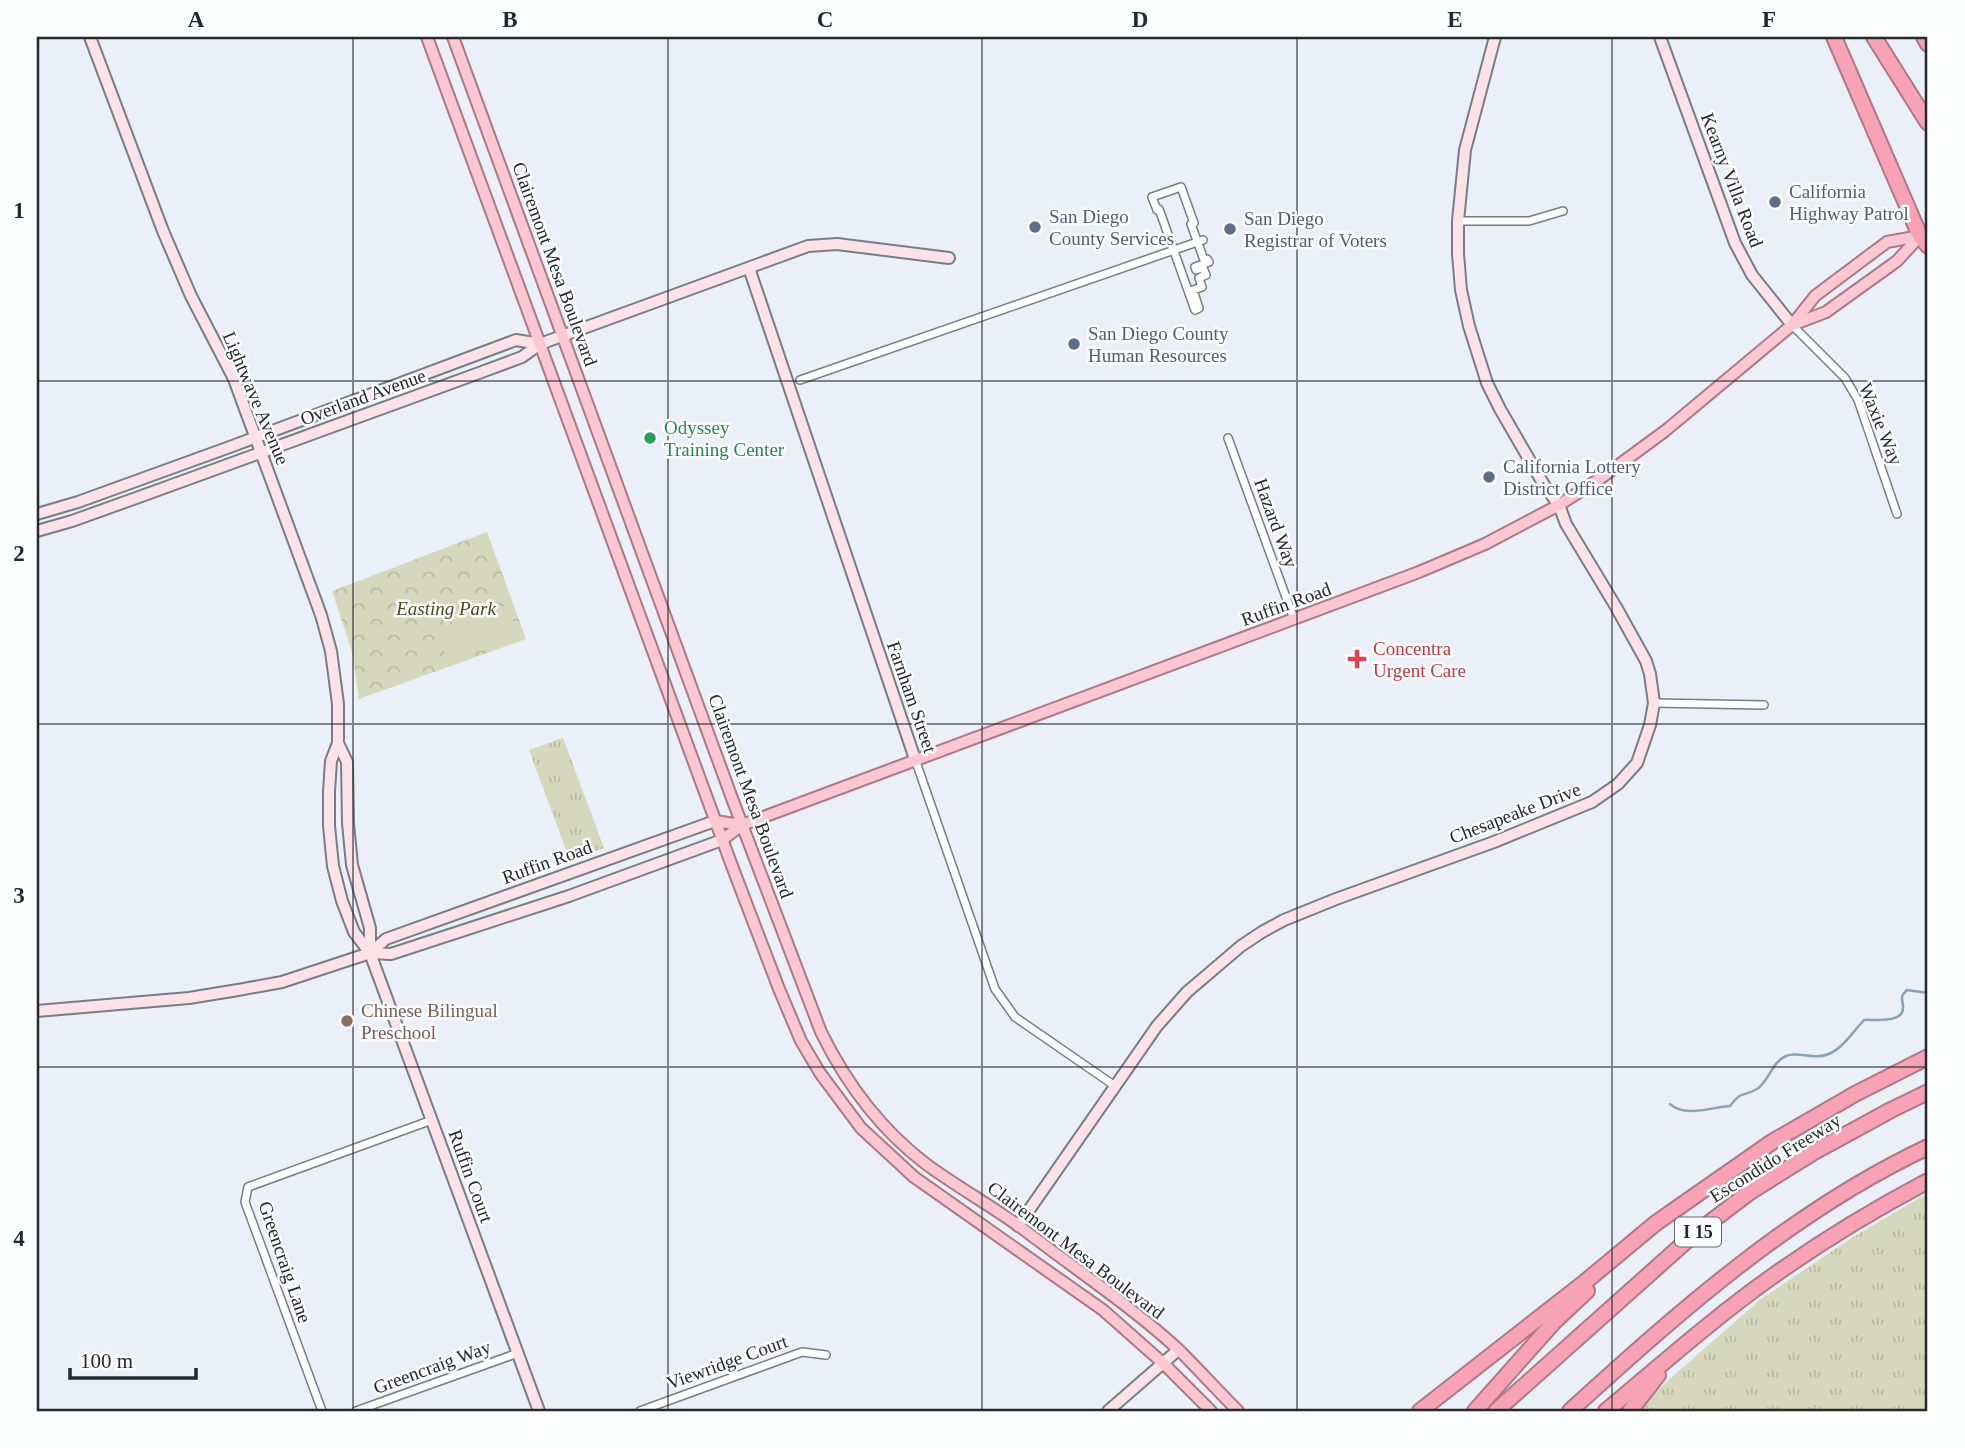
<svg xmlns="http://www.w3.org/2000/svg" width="1965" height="1448" font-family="Georgia,serif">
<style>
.grass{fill:url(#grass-tufts)}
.park{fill:url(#park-crowns)}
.pitch{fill:#d6d8bd}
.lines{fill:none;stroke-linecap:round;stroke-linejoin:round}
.stream{stroke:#8aa2b6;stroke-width:2.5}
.street-casing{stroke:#787d84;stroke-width:10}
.secondary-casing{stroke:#787d84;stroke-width:14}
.primary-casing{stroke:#ae7785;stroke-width:14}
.highway-casing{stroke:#ae7785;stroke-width:18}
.street{stroke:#fff;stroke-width:7}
.secondary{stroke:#fde3e9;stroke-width:10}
.primary{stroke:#fac7d3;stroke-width:10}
.highway{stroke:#f7a2b5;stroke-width:14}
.grid{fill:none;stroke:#26282b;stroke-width:2;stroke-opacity:0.55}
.service-dot{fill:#5c6f8a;stroke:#fcfdff;stroke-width:2.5}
.leisure-dot{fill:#2e9e5b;stroke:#fcfdff;stroke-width:2.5}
.health-dot{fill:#e0444e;stroke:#fcfdff;stroke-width:2.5}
.education-dot{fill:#8d6e63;stroke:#fcfdff;stroke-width:2.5}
.labels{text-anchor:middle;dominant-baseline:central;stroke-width:5;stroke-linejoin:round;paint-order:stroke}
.shield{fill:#fcfdff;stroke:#66686b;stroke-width:2}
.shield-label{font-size:18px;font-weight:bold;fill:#26282b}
.street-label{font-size:19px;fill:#26282b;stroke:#fcfdff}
.service-label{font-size:19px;fill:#4e5e75;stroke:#fcfdff;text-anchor:start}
.leisure-label{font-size:19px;fill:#27864d;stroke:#fcfdff;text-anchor:start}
.park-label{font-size:19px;font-style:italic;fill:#4b4c1b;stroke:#fcfdff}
.health-label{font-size:19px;fill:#be3a42;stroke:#fcfdff;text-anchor:start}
.education-label{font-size:19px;fill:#785e54;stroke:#fcfdff;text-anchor:start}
.neatline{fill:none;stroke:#26282b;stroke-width:2.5}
.grid-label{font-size:23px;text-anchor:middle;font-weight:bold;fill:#26282b}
</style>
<defs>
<pattern id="grass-tufts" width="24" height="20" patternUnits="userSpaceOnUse" patternTransform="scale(1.75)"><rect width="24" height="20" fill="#d6d8bd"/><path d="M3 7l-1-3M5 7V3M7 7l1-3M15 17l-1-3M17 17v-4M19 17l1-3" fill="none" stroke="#b8b9a3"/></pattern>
<pattern id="park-crowns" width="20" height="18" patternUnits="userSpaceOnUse" patternTransform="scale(1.75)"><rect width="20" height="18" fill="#d6d8bd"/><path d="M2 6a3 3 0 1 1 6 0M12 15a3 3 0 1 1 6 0" fill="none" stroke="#b8b9a3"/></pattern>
</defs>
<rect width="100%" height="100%" fill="#ebf0f8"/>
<g class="grass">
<path d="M563,738L604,848L570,861L529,750Z"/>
<path d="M1928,1193V1411H1638L1666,1382L1761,1299L1853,1237Z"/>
</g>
<path class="park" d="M487,532L526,639L359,699L352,652L332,591Z"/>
<path class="pitch" d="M501,606L508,607L517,631L513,639L456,659L451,660L446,657L438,634L441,629Z"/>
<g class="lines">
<path class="stream" d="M1670,1104C1686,1118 1711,1107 1730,1106C1742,1090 1743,1097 1757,1089C1769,1081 1772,1062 1786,1056C1793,1052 1805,1056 1813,1056C1837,1059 1849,1036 1864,1020C1875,1019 1905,1024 1903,1006C1902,997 1900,997 1907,990L1928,993"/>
<g class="street-casing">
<g id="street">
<path d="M1181,187L1194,223L1191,224L1204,260L1207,259L1209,262L1195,267L1196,270L1203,268L1206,275L1199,278L1202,287L1193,290L1199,308L1195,310L1159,209L1157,210L1152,197Z"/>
<path d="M1458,221H1529L1563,211"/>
<path d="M1792,325L1845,378L1858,400L1897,514"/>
<path d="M800,380L1203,240"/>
<path d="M1228,438L1294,619"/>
<path d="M1654,703L1764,705"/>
<path d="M915,759L995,989L1015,1017L1115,1086"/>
<path d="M322,1411L245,1202L248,1187L432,1120"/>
<path d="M356,1411L518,1353"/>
<path d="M640,1411L802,1352L826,1355"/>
</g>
</g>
<g class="secondary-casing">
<g id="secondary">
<path d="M90,37L163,231L191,296L234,379L321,615L331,651L338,704V743L331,761L329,792V826L333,866L342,901L354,932L370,953L539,1411"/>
<path d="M1660,37L1735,243L1752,275L1792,325"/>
<path d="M749,268L915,759"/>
<path d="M37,514L78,502L227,448L516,340L540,344"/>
<path d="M37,531L72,521L150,493L479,373L522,357L540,344L808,246L837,244L949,258"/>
<path d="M338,743L347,762L348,823L352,865L370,928V953"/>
<path d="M370,953L386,939L715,821"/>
<path d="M37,1011L189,998L238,990L282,982L370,953L391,954L569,896L722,840"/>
<path d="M1018,1226L1157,1026L1187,992L1241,946L1262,932L1284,920L1336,899L1494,842L1592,802L1618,784L1637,763L1650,725L1654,703L1650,674L1646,661L1616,607L1566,524L1559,505L1544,485L1500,409L1487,383L1469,326L1461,290L1458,254V221L1465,150L1495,37"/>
<path d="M1108,1411L1178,1350"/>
</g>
</g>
<g class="primary-casing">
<g id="primary">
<path d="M427,37L732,866L779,989L801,1041L820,1073L861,1128L914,1177L1103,1310L1164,1364L1211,1411"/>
<path d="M453,37L733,801L821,1032C846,1083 880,1129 926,1164C957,1187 992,1206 1023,1229C1075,1269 1131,1306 1179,1350C1199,1370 1218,1391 1238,1411"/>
<path d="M1795,324L1826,312L1897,261L1920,236"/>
<path d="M715,821L742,825"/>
<path d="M722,840L742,825L1307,614L1419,572L1485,544L1559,505L1601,478L1665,431L1792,325L1815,296L1887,242L1920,236L1928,233"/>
</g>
</g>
<g class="highway-casing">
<g id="highway">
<path d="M1834,37L1920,236L1928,246"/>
<path d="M1874,37L1928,123"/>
<path d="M1924,37L1928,44"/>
<path d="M1420,1411L1585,1282L1656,1223L1772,1142L1855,1094L1928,1057"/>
<path d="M1475,1411L1554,1322L1587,1291"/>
<path d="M1496,1411L1692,1236L1750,1192L1814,1152L1891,1110L1928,1092"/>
<path d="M1570,1411C1680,1311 1792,1211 1928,1147"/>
<path d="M1606,1411C1661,1365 1715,1317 1773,1276C1822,1241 1875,1209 1928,1181"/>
<path d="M1630,1411L1658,1375"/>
</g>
</g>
<use href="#street" class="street"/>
<use href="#secondary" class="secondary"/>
<use href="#primary" class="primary"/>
<use href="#highway" class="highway"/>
</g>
<path class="grid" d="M353,37V1411M668,37V1411M982,37V1411M1297,37V1411M1612,37V1411M37,381H1928M37,724H1928M37,1067H1928"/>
<g class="service-dot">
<circle cx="1775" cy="202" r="7"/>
<circle cx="1035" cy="227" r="7"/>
<circle cx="1230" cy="229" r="7"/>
<circle cx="1074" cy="344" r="7"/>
<circle cx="1489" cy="477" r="7"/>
</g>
<circle class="leisure-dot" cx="650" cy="438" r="7"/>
<path class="health-dot" d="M1353.5 648.5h7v7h7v7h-7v7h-7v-7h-7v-7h7z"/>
<circle class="education-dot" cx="347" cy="1021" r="7"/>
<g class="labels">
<rect class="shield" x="1675" y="1217.5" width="46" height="29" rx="5"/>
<g class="shield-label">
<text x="1698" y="1232">I 15</text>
</g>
<g class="street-label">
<text transform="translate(1732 180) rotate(69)">Kearny Villa Road</text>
<text transform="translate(555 264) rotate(70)">Clairemont Mesa Boulevard</text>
<text transform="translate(363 397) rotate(-20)">Overland Avenue</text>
<text transform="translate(256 398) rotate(67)">Lightwave Avenue</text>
<text transform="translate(1881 424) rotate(68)">Waxie Way</text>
<text transform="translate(1276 523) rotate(70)">Hazard Way</text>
<text transform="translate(1286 604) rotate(-20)">Ruffin Road</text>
<text transform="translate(912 697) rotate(71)">Farnham Street</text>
<text transform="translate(751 796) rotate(70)">Clairemont Mesa Boulevard</text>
<text transform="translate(1515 813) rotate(-21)">Chesapeake Drive</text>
<text transform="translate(547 862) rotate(-20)">Ruffin Road</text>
<text transform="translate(1775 1158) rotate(-32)">Escondido Freeway</text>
<text transform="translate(471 1176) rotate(70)">Ruffin Court</text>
<text transform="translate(1076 1250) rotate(37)">Clairemont Mesa Boulevard</text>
<text transform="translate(285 1262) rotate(71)">Greencraig Lane</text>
<text transform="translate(727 1362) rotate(-20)">Viewridge Court</text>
<text transform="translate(432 1367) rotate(-20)">Greencraig Way</text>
</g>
<g class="service-label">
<text x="1789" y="191">California<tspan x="1789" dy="22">Highway Patrol</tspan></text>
<text x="1049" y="216">San Diego<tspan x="1049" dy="22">County Services</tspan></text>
<text x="1244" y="218">San Diego<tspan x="1244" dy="22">Registrar of Voters</tspan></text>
<text x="1088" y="333">San Diego County<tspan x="1088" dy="22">Human Resources</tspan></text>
<text x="1503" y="466">California Lottery<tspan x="1503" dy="22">District Office</tspan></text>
</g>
<g class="leisure-label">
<text x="664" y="427">Odyssey<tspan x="664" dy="22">Training Center</tspan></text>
</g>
<g class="park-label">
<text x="446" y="608">Easting Park</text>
</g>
<g class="health-label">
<text x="1373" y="648">Concentra<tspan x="1373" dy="22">Urgent Care</tspan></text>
</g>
<g class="education-label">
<text x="361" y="1010">Chinese Bilingual<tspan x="361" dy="22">Preschool</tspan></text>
</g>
</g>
<rect width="1965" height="1448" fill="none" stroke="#fcfdff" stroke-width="77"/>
<path d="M70 1368v10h126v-10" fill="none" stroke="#26282b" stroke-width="3.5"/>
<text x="80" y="1368" font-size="21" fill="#26282b" stroke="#fcfdff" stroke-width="5" paint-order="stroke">100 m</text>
<rect x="38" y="38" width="1888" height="1372" class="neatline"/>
<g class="grid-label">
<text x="196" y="27">A</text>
<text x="510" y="27">B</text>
<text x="825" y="27">C</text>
<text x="1140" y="27">D</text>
<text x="1455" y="27">E</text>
<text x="1769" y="27">F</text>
<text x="19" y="218">1</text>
<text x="19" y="561">2</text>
<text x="19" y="903">3</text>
<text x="19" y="1246">4</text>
</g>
</svg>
